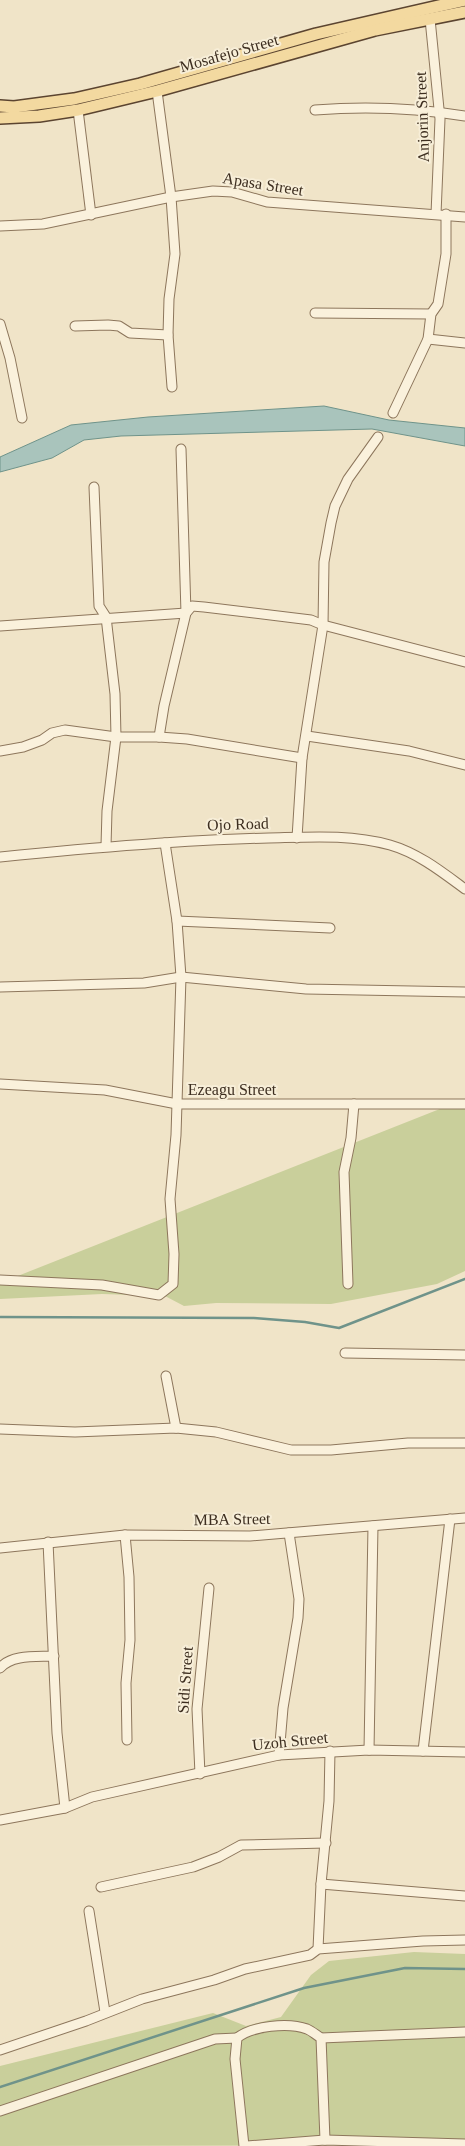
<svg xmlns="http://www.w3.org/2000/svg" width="465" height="2146" font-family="'Times New Roman',serif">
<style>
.green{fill:#c9cf9b}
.water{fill:#a9c4bc;stroke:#6f938a}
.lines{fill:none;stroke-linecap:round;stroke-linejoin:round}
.stream{stroke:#6f938a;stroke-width:2.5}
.minor-casing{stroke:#8d765c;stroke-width:11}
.major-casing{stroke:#5b4430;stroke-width:14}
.minor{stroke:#faf1dc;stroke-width:9}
.major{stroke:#f3d9a0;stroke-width:11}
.labels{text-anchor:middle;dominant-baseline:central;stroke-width:4;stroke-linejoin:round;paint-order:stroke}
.street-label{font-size:16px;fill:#3d2e20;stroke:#f7eed8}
</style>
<rect width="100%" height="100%" fill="#f0e4c8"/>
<g class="green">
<path d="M465,1099V1271L437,1284L331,1304L216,1303L184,1306L165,1296L102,1294L0,1299V1283Z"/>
<path d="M414,1952L465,1954V2145L0,2146V2066L213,2013L246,2026L281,2017L311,1975L329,1961Z"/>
</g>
<path class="water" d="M324,406L389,420L465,428V446L372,429L121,436L84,440L52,458L0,472V457L71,425L148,417Z"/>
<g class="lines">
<g class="stream">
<path d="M0,1317L254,1318L305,1322L339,1328L465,1279"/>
<path d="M0,2087L304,1988L405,1968L465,1969"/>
</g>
<g class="minor-casing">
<g id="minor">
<path d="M430,19L440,119L436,214"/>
<path d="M157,91L171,197L175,254L169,299L168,335L172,387"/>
<path d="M78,110L91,215"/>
<path d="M315,110C364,106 416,108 465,116"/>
<path d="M0,226L43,224L171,197L213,191L232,192L267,202L465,217"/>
<path d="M315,313L431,314"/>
<path d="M0,324L10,358L22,418"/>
<path d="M75,326L108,325L119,326L130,333L168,335"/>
<path d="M428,339L465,343"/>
<path d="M393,413L428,339L431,314L438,304L446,254V214"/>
<path d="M94,487L99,606L106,617L115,694L116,737L107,811L106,846"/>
<path d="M0,626L186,613L192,606L204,607L311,620L323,625L465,662"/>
<path d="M307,736L409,751L465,765"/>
<path d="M159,737L164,706L186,613L181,449"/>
<path d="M0,751L23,747L42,740L52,733L65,730L116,737H159L187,739L302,758"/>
<path d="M297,838L302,758L323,625L324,562L331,523L335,506L348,479L378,437"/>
<path d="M0,857C90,848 179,840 269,838C310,837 350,834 390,845C418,853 442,872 465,889"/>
<path d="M177,921L330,928"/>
<path d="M0,987L144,983L181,977L306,989L465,992"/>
<path d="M0,1084L105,1090L177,1104H465"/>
<path d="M0,1280L102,1285L159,1295L173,1284L174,1254L170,1199L176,1135L181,977L177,921L165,843"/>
<path d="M348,1284L344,1172L351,1138L354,1104"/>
<path d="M345,1353L465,1355"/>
<path d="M166,1376L176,1428"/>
<path d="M0,1429L75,1432L176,1428L216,1432L291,1450H331L408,1443H465"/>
<path d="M125,1535L129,1577L130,1640L126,1683L127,1740"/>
<path d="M48,1542L57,1733L65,1808"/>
<path d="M0,1548L125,1535L250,1536L465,1518"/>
<path d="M0,1668C12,1654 37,1657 54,1656"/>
<path d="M369,1750L373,1526"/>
<path d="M423,1751L450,1519"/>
<path d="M279,1755L283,1708L298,1618L299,1599L289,1533"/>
<path d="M200,1774L197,1709L209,1588"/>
<path d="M0,1820L65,1808L92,1797L279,1755L369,1750L465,1752"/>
<path d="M321,1884L465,1896"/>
<path d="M101,1887L193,1867L219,1857L241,1845L326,1843"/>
<path d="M89,1911L105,2012"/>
<path d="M318,1949L321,1884L329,1801L330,1751"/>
<path d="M321,2038L465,2032"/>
<path d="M0,2050L86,2021L142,1999L214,1980L245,1969L310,1955L318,1949L423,1941L465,1940"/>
<path d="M0,2111L215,2039L237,2038"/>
<path d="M244,2146L235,2059L237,2038C252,2026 288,2022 307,2029C312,2031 316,2035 321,2038L325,2140"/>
<path d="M247,2146L325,2140L465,2144"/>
</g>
</g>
<g class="major-casing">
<g id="major">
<path d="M0,106L14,107L74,99L140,84L316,34L465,0"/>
<path d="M0,118L39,116L78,110L157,91L375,30L465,12"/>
</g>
</g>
<use href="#minor" class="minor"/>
<use href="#major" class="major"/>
</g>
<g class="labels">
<g class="street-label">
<text transform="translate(229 53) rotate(-16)">Mosafejo Street</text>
<text transform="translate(422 117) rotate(-92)">Anjorin Street</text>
<text transform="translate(263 184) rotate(9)">Apasa Street</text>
<text transform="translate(238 824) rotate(-2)">Ojo Road</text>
<text x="232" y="1089">Ezeagu Street</text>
<text transform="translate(232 1519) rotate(-1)">MBA Street</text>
<text transform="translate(185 1680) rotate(-86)">Sidi Street</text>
<text transform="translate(290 1741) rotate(-6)">Uzoh Street</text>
</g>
</g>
</svg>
